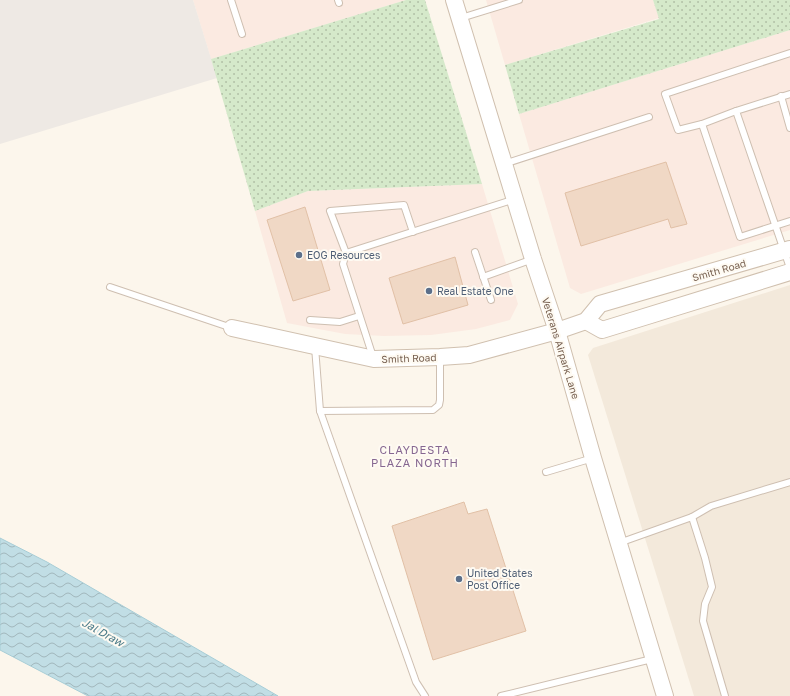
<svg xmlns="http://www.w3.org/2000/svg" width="790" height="696" font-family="'Golos Text',sans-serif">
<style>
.residential{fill:#f3e9db}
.commercial{fill:#fbeae1}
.industrial{fill:#eee9e4}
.grass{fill:url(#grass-dots)}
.water{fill:url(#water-waves);stroke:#a7cdd6}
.building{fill:#f0d8c5;stroke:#e1c0a6}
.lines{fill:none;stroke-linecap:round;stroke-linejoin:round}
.lane-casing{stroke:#cebfb1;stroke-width:8}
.secondary-casing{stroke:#d0c0af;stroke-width:18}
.lane{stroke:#fff;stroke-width:6}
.secondary{stroke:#fff;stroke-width:16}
.service-dot{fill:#5c6f8a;stroke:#fefaf2;stroke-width:1.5}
.labels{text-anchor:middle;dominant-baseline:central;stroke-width:4;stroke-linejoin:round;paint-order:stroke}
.service-label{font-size:10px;fill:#4e5e75;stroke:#fefaf2;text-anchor:start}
.street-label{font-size:10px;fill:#765f4f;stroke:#fefaf2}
.neighbourhood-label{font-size:11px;letter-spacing:1px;fill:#866791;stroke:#fefaf2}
.water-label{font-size:11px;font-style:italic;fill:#4a7a88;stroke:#fefaf2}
</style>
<defs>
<pattern id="grass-dots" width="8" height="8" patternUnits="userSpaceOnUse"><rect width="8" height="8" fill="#d5e9ca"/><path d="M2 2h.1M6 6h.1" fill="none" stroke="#b1c0a6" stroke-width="1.8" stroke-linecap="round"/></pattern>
<pattern id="water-waves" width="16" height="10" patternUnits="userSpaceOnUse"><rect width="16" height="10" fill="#c1dee5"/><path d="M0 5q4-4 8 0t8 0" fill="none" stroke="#a1b7bc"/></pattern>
</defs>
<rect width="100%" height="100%" fill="#fcf6ec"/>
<path class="residential" d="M790,285V696H694L588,355L593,348Z"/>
<g class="commercial">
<path d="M193,0H406L211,59Z"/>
<path d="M486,0H653L659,18L505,65Z"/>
<path d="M790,30V230L581,294L570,288L519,114Z"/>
<path d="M482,184L518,304L510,320L476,329L431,335L384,336L345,334L287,323L255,211L308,191Z"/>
</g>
<path class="industrial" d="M0,0H193L217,78L0,144Z"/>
<g class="grass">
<path d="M406,0H425L482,184L308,191L255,211L211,59Z"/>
<path d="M653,0H790V30L519,114L505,65L659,19Z"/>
</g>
<path class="water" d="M0,538L47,562L278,696H88L0,650Z"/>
<g class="building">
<path d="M666,162L687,224L671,228L668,219L581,246L565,193Z"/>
<path d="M305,207L330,290L293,301L267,220Z"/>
<path d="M455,257L468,305L403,324L389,278Z"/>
<path d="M464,502L468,514L487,509L526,631L433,660L392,526Z"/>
</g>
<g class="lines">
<g class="lane-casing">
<g id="lane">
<path d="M231,0L242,34"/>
<path d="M338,0L339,3"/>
<path d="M461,18L519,0"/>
<path d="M790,94L736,111L790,268"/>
<path d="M781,96L790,128"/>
<path d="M736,111L702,124L740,237L790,221"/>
<path d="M702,124L678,130L665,94L790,53"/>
<path d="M504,164L649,117"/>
<path d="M475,252L491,300"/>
<path d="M346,253L330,211L404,205L413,232"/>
<path d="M483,277L533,259"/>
<path d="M110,287L232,328"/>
<path d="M310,320L340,322L359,316"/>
<path d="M315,347L320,411L433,410L439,405L440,400V357"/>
<path d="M373,357L343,264L346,253L515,199"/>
<path d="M320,411L416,682L425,696"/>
<path d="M546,472L593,458"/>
<path d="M692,517L711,506L790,482"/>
<path d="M619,543L692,517L705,558L712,587L705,604L703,621L725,696"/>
<path d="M501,696L652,659"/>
</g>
</g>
<g class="secondary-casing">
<g id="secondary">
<path d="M454,0L533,259L557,331L593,458L665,696"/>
<path d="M586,321L602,330L790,272"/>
<path d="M232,328L374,359L440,357L469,355L557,331L586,321L600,304L790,249"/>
</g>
</g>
<use href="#lane" class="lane"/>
<use href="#secondary" class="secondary"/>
</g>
<g class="service-dot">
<circle cx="299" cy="255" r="4"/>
<circle cx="429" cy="291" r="4"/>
<circle cx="459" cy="579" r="4"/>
</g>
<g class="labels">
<g class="service-label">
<text x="307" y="255">EOG Resources</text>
<text x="437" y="291">Real Estate One</text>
<text x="467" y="573">United States<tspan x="467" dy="12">Post Office</tspan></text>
</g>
<g class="street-label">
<text transform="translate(719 270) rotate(-16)">Smith Road</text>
<text transform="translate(561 348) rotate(73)">Veterans Airpark Lane</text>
<text transform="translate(409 358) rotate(-2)">Smith Road</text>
</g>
<g class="neighbourhood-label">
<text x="415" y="449">CLAYDESTA<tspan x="415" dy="13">PLAZA NORTH</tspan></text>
</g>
<g class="water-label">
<text transform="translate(103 632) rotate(29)">Jal Draw</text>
</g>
</g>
</svg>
